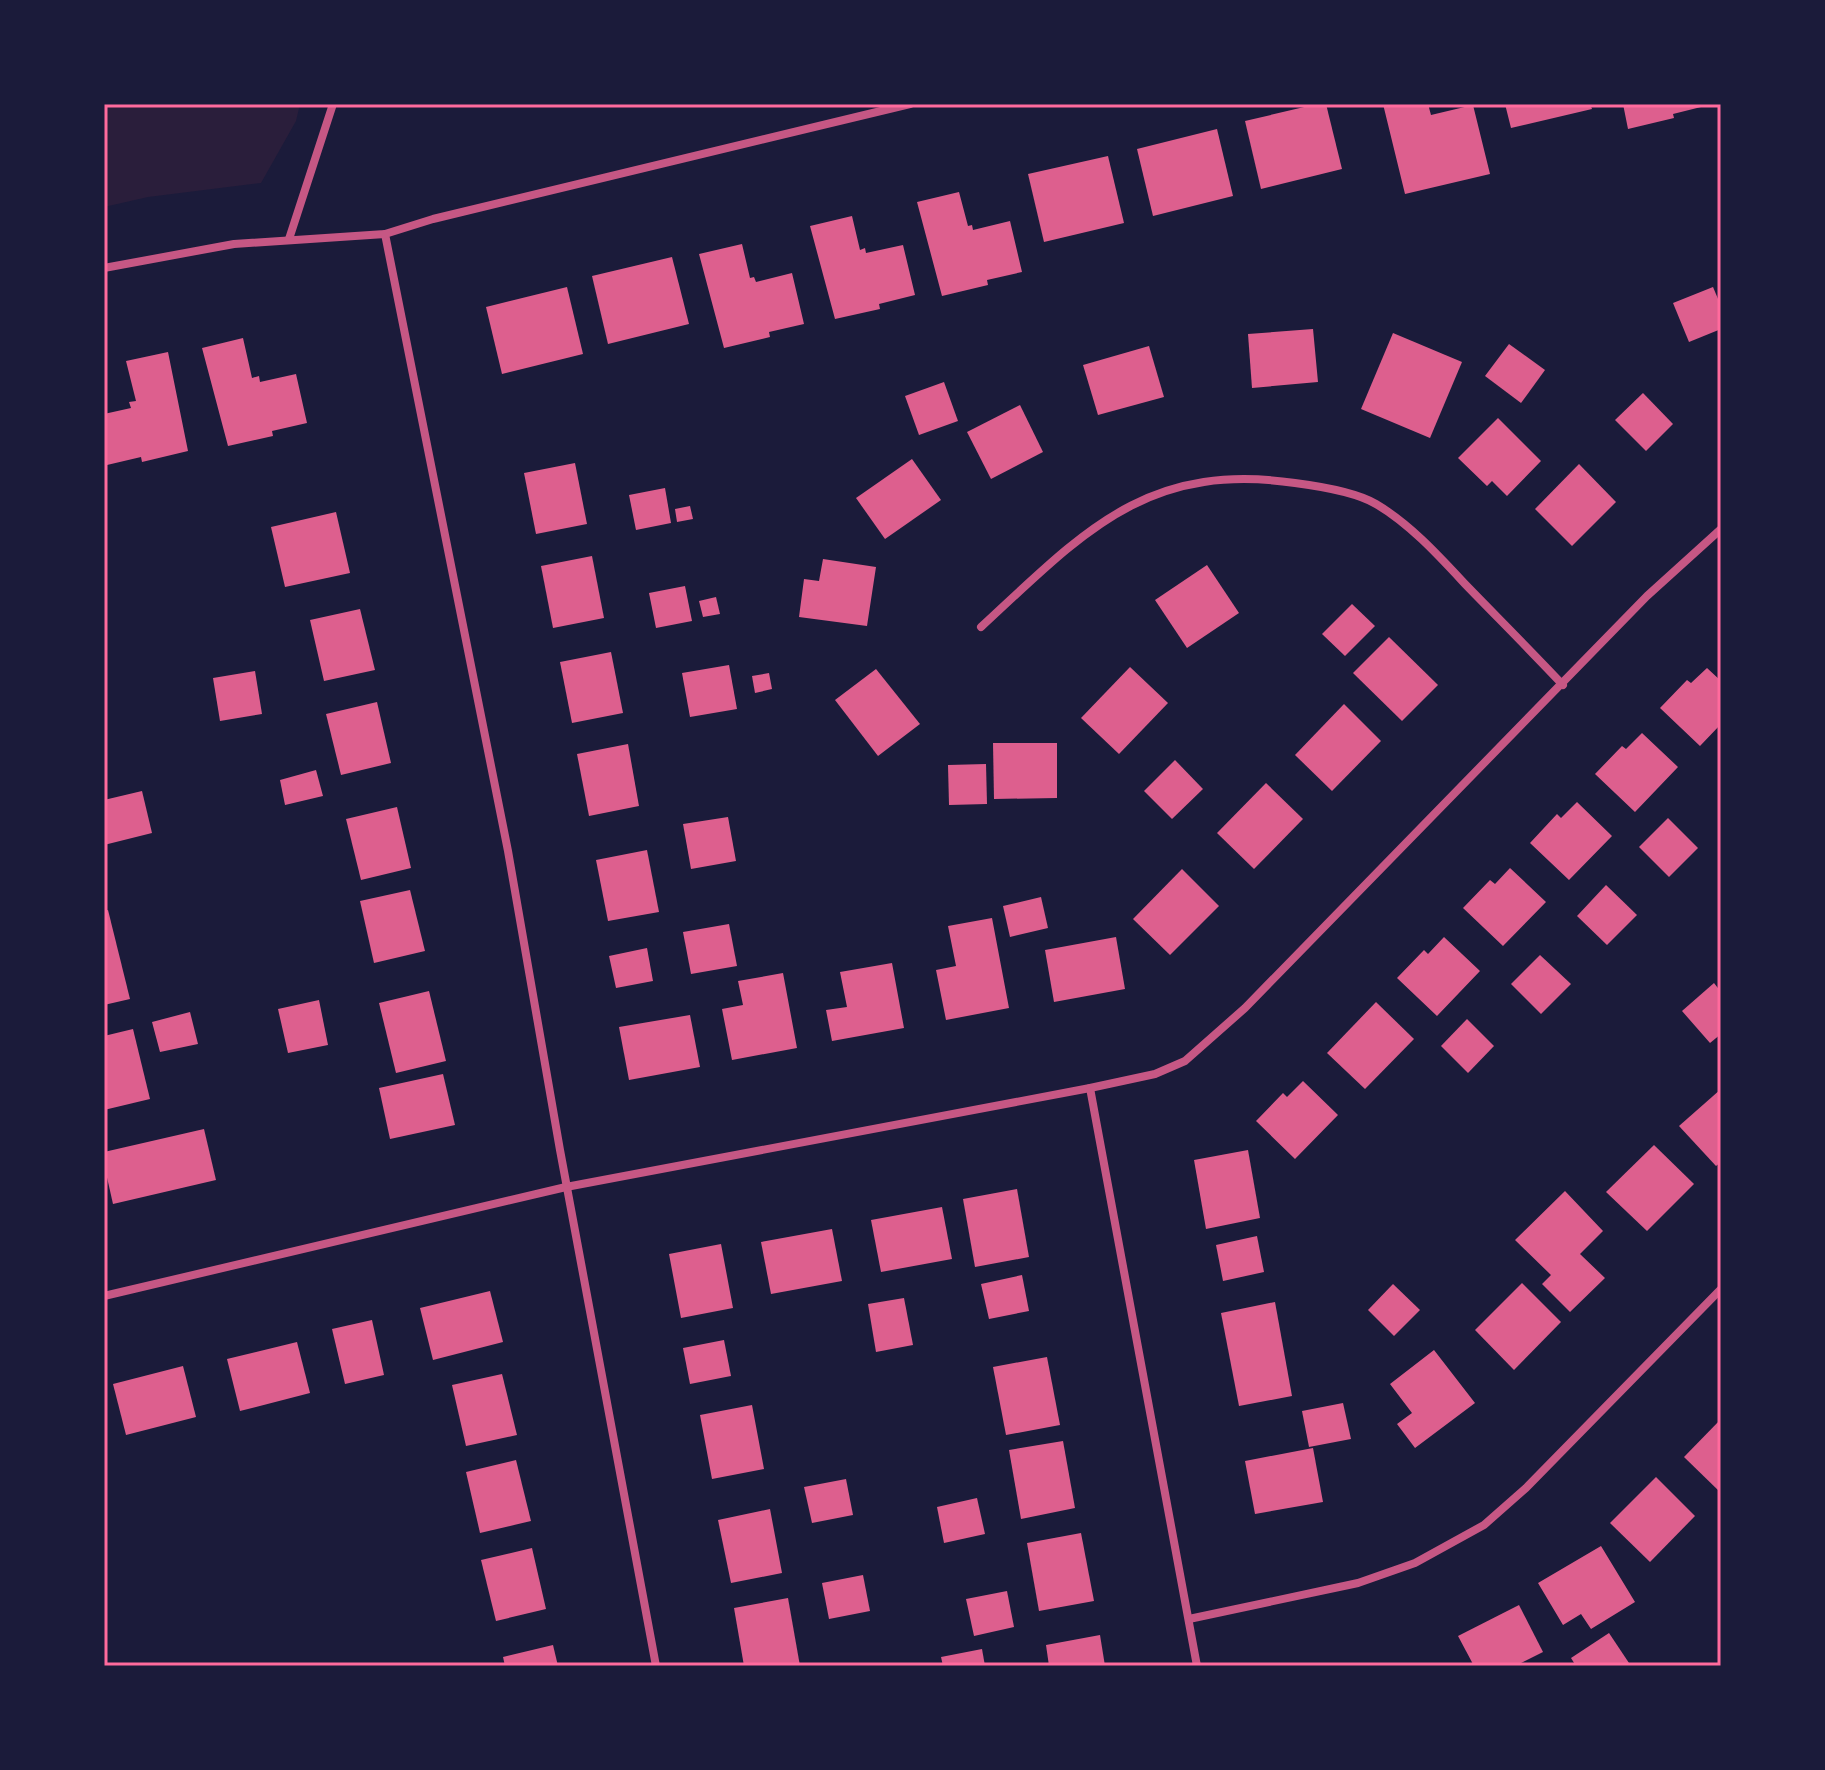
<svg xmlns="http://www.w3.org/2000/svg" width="1825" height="1770" font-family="Figtree,sans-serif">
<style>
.green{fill:#2a1e3b}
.building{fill:#dd5f8e}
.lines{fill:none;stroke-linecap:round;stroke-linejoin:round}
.minor{stroke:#c65784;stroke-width:8}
.neatline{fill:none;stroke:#ff6b9d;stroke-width:3}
</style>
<rect width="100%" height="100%" fill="#1b1b3a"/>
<path class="green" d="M104,104H300L296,121L261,183L148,197L104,207Z"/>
<g class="building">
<path d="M1317,104H1326L1342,169L1261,189L1245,121Z"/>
<path d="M1383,104H1428L1431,115L1473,105L1490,174L1405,194Z"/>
<path d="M1505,104H1590L1592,109L1511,128Z"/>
<path d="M1623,104H1709V105L1673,114L1674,118L1628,129Z"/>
<path d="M1217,129L1233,196L1153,216L1137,149Z"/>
<path d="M1108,156L1124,223L1044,242L1028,174Z"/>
<path d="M959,192L968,226L972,225L973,230L1010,221L1022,272L987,280L988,285L942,296L917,202Z"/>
<path d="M852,216L860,250L865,248L866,253L903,245L915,295L879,304L880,309L835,319L810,226Z"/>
<path d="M742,244L750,278L754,277L756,282L792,273L804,324L769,332L770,337L724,348L699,254Z"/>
<path d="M672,257L689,324L608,344L592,276Z"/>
<path d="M567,287L583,354L502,374L486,307Z"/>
<path d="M1713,287L1721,306V329L1689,342L1673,303Z"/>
<path d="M1313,329L1318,382L1252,388L1248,334Z"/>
<path d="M1393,333L1462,362L1430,438L1361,409Z"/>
<path d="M243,338L252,378L259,376L260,382L296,374L307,423L272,431L273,436L228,446L202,348Z"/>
<path d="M1509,344L1545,370L1521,403L1485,376Z"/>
<path d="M1149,346L1164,397L1098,415L1083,365Z"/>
<path d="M168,352L188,451L142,462L141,457L107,465L104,454V414L131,408L129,402L136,401L126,361Z"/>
<path d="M944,382L958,421L919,435L905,396Z"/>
<path d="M1643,393L1673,424L1646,451L1615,420Z"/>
<path d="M1020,405L1043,452L991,479L967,432Z"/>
<path d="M1498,418L1541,461L1507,496L1492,481L1487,486L1458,458Z"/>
<path d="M912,459L941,500L885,539L856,498Z"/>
<path d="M575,463L587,524L536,534L524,473Z"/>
<path d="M1579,464L1616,502L1572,546L1535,509Z"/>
<path d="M665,488L671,523L636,530L629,495Z"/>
<path d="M690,506L693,519L677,522L675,509Z"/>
<path d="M336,512L350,573L285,587L271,527Z"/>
<path d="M592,556L604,618L553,628L541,566Z"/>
<path d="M823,559L876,567L867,626L799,617L804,579L819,581Z"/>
<path d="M1207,565L1239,613L1187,648L1155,600Z"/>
<path d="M685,586L692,621L656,628L649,593Z"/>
<path d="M716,597L720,614L703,617L699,601Z"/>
<path d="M1352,604L1375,626L1345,656L1322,634Z"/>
<path d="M360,609L375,670L324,681L310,620Z"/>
<path d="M1389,637L1438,685L1402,721L1353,673Z"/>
<path d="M611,652L623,713L572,723L560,662Z"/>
<path d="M729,665L737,709L690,717L682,673Z"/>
<path d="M1130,667L1168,703L1119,754L1081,718Z"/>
<path d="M1707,668L1721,681V724L1700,746L1660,708L1687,680L1691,683Z"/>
<path d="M876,669L920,724L878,756L835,700Z"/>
<path d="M255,671L262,714L220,721L213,678Z"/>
<path d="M769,673L772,689L755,693L752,676Z"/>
<path d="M377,702L391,763L341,775L326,714Z"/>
<path d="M1344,704L1381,741L1332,791L1295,755Z"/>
<path d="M1642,733L1678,767L1635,812L1595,774L1622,746L1626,749Z"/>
<path d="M993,743H1057V798L994,799Z"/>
<path d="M628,744L639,806L589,816L577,754Z"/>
<path d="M1175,760L1203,789L1172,819L1144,791Z"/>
<path d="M986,764L987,804L949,805L948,765Z"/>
<path d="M316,770L323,796L285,805L280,780Z"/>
<path d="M1266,783L1303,819L1254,869L1217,833Z"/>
<path d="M142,791L152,833L104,845V800Z"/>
<path d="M1577,802L1612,836L1569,880L1530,843L1557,814L1561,818Z"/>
<path d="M397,807L411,868L361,880L346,819Z"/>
<path d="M728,817L736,861L691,869L683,824Z"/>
<path d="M1668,818L1698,848L1669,877L1639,847Z"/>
<path d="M647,850L659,912L608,921L596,860Z"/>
<path d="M1510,868L1546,902L1503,946L1463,908L1490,880L1495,884Z"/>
<path d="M1182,869L1219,906L1170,955L1133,919Z"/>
<path d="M1606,885L1637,915L1607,945L1577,916Z"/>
<path d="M410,890L425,951L374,963L360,901Z"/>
<path d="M1041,897L1048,928L1010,937L1003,906Z"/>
<path d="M108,910L130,999L104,1005V911Z"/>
<path d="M992,918L1009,1008L946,1020L936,970L956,966L948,926Z"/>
<path d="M729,924L737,966L691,974L683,932Z"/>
<path d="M1116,937L1125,989L1054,1002L1045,950Z"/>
<path d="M1444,937L1480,971L1437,1016L1397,978L1424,950L1428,954Z"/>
<path d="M647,948L653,981L616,988L609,956Z"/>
<path d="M1540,955L1571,984L1541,1014L1511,984Z"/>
<path d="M892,963L904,1028L832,1041L826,1010L847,1007L840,972Z"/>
<path d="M783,973L797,1048L732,1060L722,1009L743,1005L738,981Z"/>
<path d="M1714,983L1721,992V1034L1710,1043L1682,1011Z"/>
<path d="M429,991L446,1061L396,1073L379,1003Z"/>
<path d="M319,1000L328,1045L288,1053L278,1009Z"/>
<path d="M1376,1002L1414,1039L1365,1089L1327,1053Z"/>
<path d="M190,1012L198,1044L160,1052L152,1022Z"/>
<path d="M690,1015L700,1067L629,1080L619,1027Z"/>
<path d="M1467,1019L1494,1046L1468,1073L1441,1046Z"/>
<path d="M133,1029L150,1099L104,1110V1036Z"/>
<path d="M443,1074L455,1125L390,1139L379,1088Z"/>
<path d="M1303,1081L1338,1115L1295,1159L1256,1121L1283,1093L1287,1097Z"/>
<path d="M1721,1089V1162L1716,1166L1679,1126Z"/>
<path d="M204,1129L216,1180L113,1204L104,1164V1152Z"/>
<path d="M1654,1145L1694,1184L1647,1231L1606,1192Z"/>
<path d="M1248,1150L1260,1218L1206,1229L1194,1160Z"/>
<path d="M1017,1189L1029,1257L975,1267L963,1199Z"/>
<path d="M1565,1191L1603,1231L1580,1254L1605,1278L1570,1312L1542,1284L1551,1275L1515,1240Z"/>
<path d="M942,1207L952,1259L881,1272L871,1220Z"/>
<path d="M832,1229L842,1281L771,1294L761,1242Z"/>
<path d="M1257,1236L1264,1272L1223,1281L1216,1245Z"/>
<path d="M721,1244L733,1308L681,1318L669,1254Z"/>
<path d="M1022,1275L1029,1311L989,1319L981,1284Z"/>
<path d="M1522,1283L1561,1322L1514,1370L1475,1330Z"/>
<path d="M1393,1284L1420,1310L1394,1336L1368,1310Z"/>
<path d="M490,1291L503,1342L433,1360L420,1308Z"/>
<path d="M904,1298L913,1345L876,1352L868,1304Z"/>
<path d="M1275,1302L1292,1396L1239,1406L1221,1313Z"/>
<path d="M372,1320L384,1375L345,1384L332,1329Z"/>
<path d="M724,1340L731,1376L690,1384L683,1348Z"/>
<path d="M297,1342L310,1393L240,1411L227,1359Z"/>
<path d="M1434,1350L1475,1403L1415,1448L1397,1424L1412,1413L1390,1384Z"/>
<path d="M1047,1357L1060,1425L1006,1435L993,1367Z"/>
<path d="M183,1366L196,1417L126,1435L113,1384Z"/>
<path d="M502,1374L517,1435L466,1446L452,1385Z"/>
<path d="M1343,1403L1351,1439L1309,1447L1302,1411Z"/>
<path d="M752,1405L764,1469L712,1479L700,1415Z"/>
<path d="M1721,1419V1493L1684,1457Z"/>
<path d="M1063,1441L1075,1508L1021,1519L1009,1450Z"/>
<path d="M1313,1448L1323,1502L1255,1514L1245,1461Z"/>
<path d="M516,1460L531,1521L480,1533L466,1472Z"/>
<path d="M1656,1477L1695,1516L1650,1562L1610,1523Z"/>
<path d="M846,1479L853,1515L812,1523L804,1487Z"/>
<path d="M977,1498L985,1534L944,1543L937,1507Z"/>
<path d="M770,1509L782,1573L731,1583L718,1520Z"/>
<path d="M1081,1533L1094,1601L1039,1611L1027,1543Z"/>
<path d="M1601,1546L1635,1602L1591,1629L1581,1614L1563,1625L1538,1583Z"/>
<path d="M532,1548L546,1609L496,1621L481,1560Z"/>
<path d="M863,1575L870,1611L829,1619L822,1583Z"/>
<path d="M1007,1591L1014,1627L974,1636L966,1599Z"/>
<path d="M788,1598L800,1666H744L734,1608Z"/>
<path d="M1519,1605L1543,1652L1515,1666H1474L1458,1636Z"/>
<path d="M1609,1633L1631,1666H1576L1571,1658Z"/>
<path d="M1100,1635L1105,1666H1049L1046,1645Z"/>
<path d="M553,1645L558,1666H505L503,1657Z"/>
<path d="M982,1649L985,1666H943L941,1657Z"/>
</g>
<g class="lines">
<g class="minor">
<path d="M385,234L508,851L560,1150L656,1666"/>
<path d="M289,239L333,104"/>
<path d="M104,268L234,244L385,234L433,219L910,104"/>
<path d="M981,627C1082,534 1145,461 1295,483C1318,486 1356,492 1376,504C1410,524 1439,556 1466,585C1498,618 1531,651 1563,685"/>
<path d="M1090,1088L1197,1666"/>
<path d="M104,1296L566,1187L1090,1088L1155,1074L1185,1061L1245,1008L1647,596L1721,529"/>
<path d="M1189,1619L1358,1583L1415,1563L1484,1525L1526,1488L1721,1289"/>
</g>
</g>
<rect width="1825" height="1770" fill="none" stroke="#1b1b3a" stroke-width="212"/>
<rect x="106" y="106" width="1613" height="1558" class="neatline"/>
</svg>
